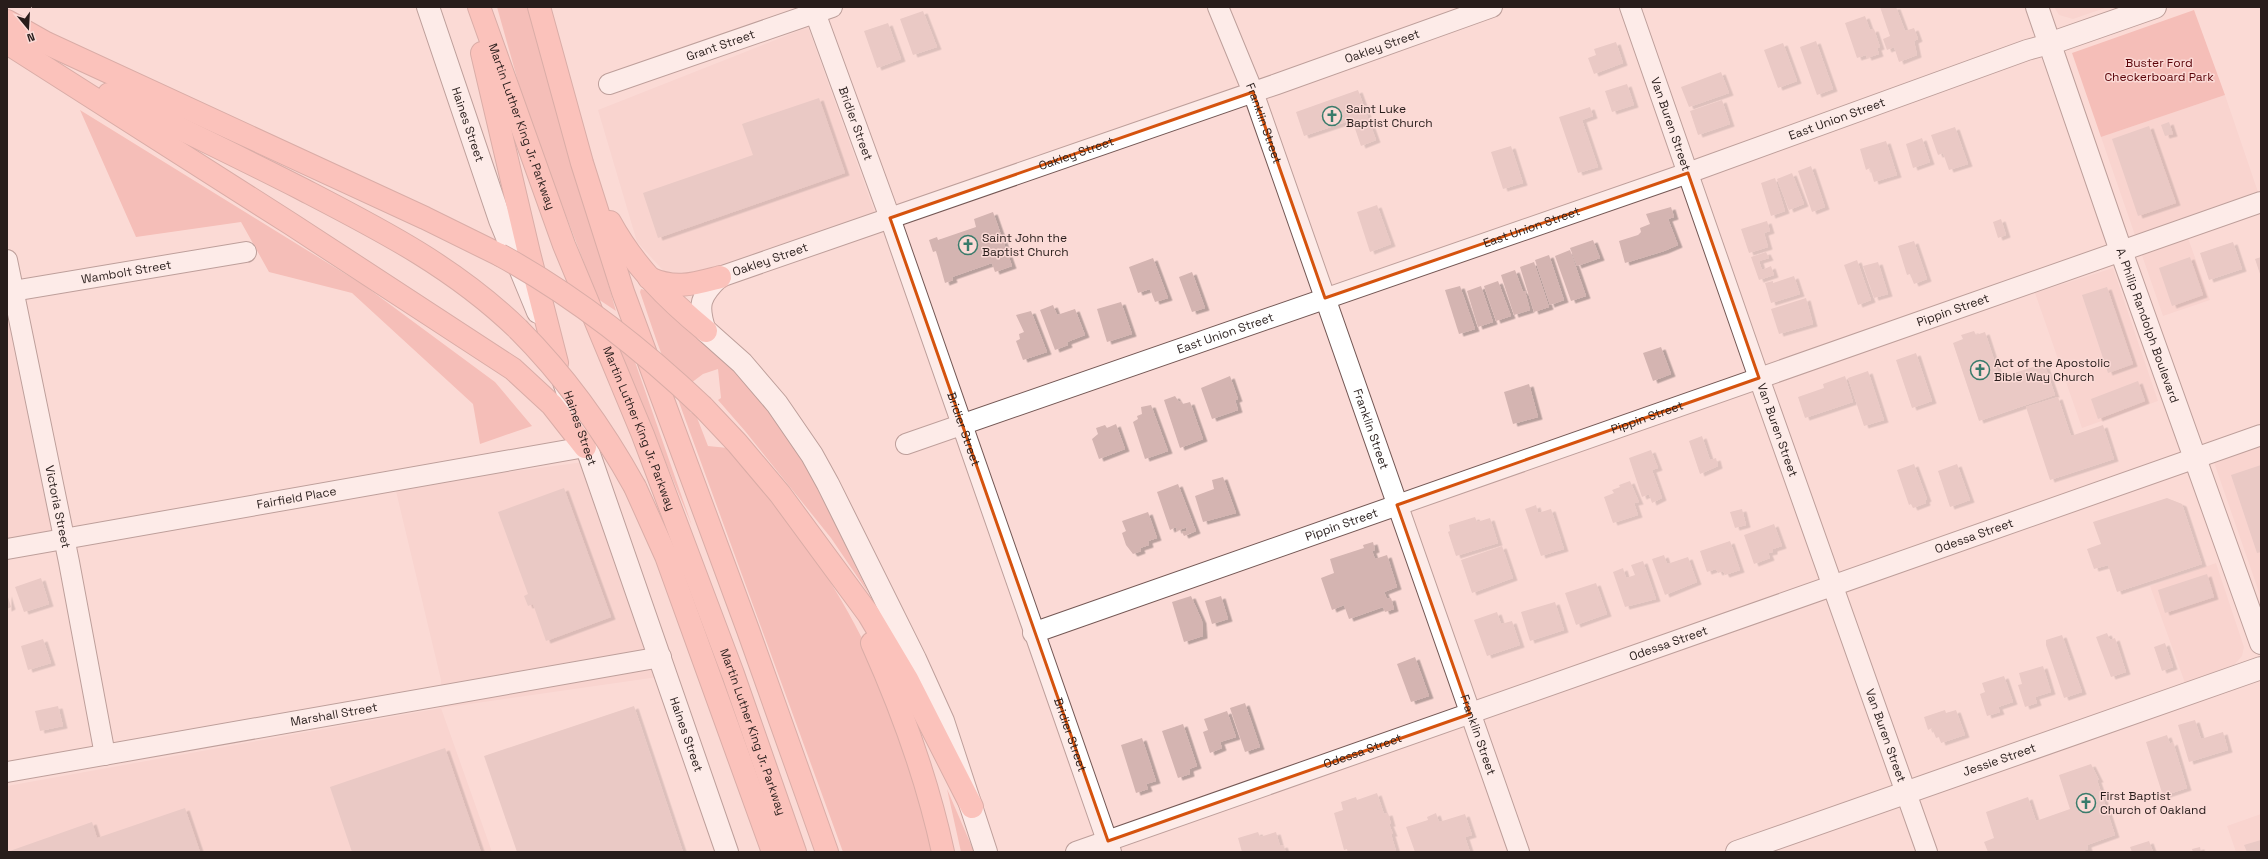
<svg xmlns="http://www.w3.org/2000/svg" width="2268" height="859" font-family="'Space Grotesk',sans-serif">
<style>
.built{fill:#f5ccc8}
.green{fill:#ed9c94}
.building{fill:#d4b4b1;filter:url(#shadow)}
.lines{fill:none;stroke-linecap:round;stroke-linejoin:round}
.minor-casing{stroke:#735754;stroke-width:22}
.tertiary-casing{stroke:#735754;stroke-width:24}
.motorway-casing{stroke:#b1756f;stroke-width:24}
.minor{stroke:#fff;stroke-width:20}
.tertiary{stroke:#fff;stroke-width:22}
.motorway{stroke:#fba59c;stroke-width:22}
.motorway-bridge-casing{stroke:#b1756f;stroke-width:24;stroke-linecap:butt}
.motorway-bridge{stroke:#fba59c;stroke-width:22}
.marked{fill:none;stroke:#d5530e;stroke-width:3;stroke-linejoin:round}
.labels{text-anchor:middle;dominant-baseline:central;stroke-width:3;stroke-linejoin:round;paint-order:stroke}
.street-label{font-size:12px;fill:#281d1b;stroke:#fbdad6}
.park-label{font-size:12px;fill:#5a0308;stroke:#fbdad6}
.poi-label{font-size:12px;fill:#281d1b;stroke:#fbdad6;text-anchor:start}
</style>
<defs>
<filter id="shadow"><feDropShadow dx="4.5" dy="2.5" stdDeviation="0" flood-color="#0004"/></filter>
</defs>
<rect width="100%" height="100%" fill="#fbdad6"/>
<g class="built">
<path d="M2054,7H2108L2073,19L2059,15Z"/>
<path d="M808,27L876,216L691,280L671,279L637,242L598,110Z"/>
<path d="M2225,95L2259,195L2182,221L2210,300L2163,316L2101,137Z"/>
<path d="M2113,268L2158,401L2082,428L2035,293Z"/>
<path d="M7,303L57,551L7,559Z"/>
<path d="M2261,427V598L2208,445Z"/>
<path d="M584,462L658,677L441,708L492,852H7V786L441,708V680L395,487Z"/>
<path d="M2216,563L2244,647L2242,656L2234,665L2185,683L2150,586Z"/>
<path d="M2261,814V852H2236L2227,826Z"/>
</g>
<g class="green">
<path d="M497,7H529L616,311L598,299L528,117Z"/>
<path d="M2194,10L2225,95L2101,137L2072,53Z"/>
<path d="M80,110L365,286L495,382L532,426L480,444L473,404L352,293L269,272L241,222L136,237Z"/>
<path d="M641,289L645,290L673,316L696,330L787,424L869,594L831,538L745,431L718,400L721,398L718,369L703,374L691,383L689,408L691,413L694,412L696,415L708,446L728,448C794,520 854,607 889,699C907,749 921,801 937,852H843L656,339L640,292Z"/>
<path d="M617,344L633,356L692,526Z"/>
<path d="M947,789L972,847L979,852H961Z"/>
</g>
<g class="building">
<path d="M1880,7H1896L1905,31L1914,28L1918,39L1914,41L1917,55L1899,62L1894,47L1887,50L1883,39L1890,36Z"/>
<path d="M923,11L937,47L913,55L900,19Z"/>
<path d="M1865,16L1870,30L1874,29L1880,47L1877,48L1879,54L1867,58L1866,55L1857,58L1845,23Z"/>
<path d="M888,23L901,59L877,68L864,31Z"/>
<path d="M1816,41L1833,89L1817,95L1800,47Z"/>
<path d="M1616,42L1623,63L1594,74L1588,58L1596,55L1594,49Z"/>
<path d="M1783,43L1797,81L1778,88L1764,50Z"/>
<path d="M1721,72L1729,93L1689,107L1681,87Z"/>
<path d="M1627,84L1634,105L1612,112L1605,91Z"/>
<path d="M1358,90L1376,140L1361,146L1352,120L1304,136L1296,112Z"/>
<path d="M819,98L845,173L658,238L643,193L753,155L742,124Z"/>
<path d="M1722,100L1730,124L1698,135L1690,111Z"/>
<path d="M1590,107L1593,116L1582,120L1598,167L1578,173L1559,117Z"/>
<path d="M2169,122L2173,134L2165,136L2161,125Z"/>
<path d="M2149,126L2176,203L2138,216L2112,139Z"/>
<path d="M1955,127L1968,164L1949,170L1943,153L1938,155L1931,135Z"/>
<path d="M1922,138L1930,162L1913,168L1906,144Z"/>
<path d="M1886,141L1897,175L1874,182L1870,168L1866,170L1860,149Z"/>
<path d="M1511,146L1523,183L1503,189L1491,152Z"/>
<path d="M1811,166L1825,207L1812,212L1798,171Z"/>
<path d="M1792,173L1804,204L1789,210L1777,179Z"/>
<path d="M1775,178L1785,211L1771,216L1761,183Z"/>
<path d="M1377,205L1391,244L1370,252L1357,212Z"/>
<path d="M1671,207L1674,217L1668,219L1678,245L1664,251L1625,263L1619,241L1638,235L1641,232L1640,228L1650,224L1646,214Z"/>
<path d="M993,212L1012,266L995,272L992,263L952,277L953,280L945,283L936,251L933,252L929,240L937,237L938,240L976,227L974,219Z"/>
<path d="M2001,219L2006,235L1998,238L1993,222Z"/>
<path d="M1767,221L1770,231L1764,233L1768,247L1749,253L1741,229Z"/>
<path d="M1593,240L1600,258L1577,266L1570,248Z"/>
<path d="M1914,241L1927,279L1914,284L1910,274L1907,275L1898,246Z"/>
<path d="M2233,242L2242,269L2209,280L2200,253Z"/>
<path d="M1570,250L1586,296L1571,301L1555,256Z"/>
<path d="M1766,252L1769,258L1759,261L1762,270L1771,266L1774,275L1759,280L1751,257Z"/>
<path d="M1549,255L1564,300L1550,305L1535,260Z"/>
<path d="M2190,257L2203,295L2172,306L2159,268Z"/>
<path d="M2261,257V277L2255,259Z"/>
<path d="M1153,258L1168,298L1155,302L1150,289L1138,293L1129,267Z"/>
<path d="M1857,260L1871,300L1858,305L1844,265Z"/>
<path d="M1534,262L1549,307L1534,312L1520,267Z"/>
<path d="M1878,262L1888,294L1874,298L1863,266Z"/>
<path d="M1515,270L1523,292L1525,291L1530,310L1514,315L1501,275Z"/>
<path d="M1192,272L1205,308L1192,312L1179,277Z"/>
<path d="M1794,276L1800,294L1771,303L1765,283L1773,281V283Z"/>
<path d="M1498,281L1511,316L1496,321L1484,286Z"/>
<path d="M1460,286L1475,329L1459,334L1445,290Z"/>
<path d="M1481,286L1493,322L1478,327L1467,291Z"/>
<path d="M2107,287L2133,364L2108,373L2082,295Z"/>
<path d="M1806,298L1813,324L1779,334L1771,309Z"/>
<path d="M1121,302L1132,334L1107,342L1097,309Z"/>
<path d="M1053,305L1057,315L1075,309L1085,335L1067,342L1068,345L1055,350L1040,310Z"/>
<path d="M1031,311L1047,352L1023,360L1016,341L1020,339L1019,334L1024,332L1016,315Z"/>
<path d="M1974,331L1976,335L1985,332L2000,378L2044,363L2055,395L1979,421L1953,343L1963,339L1961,335Z"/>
<path d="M1661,347L1671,374L1653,381L1643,353Z"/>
<path d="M1916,353L1932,401L1912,408L1896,360Z"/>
<path d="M1868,371L1884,420L1864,426L1848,378Z"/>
<path d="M1230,376L1238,399L1235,400L1238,410L1212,419L1201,388Z"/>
<path d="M1845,376L1853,402L1805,418L1798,397L1824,388L1823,384Z"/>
<path d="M2138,381L2145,401L2098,419L2091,399Z"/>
<path d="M1529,384L1538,417L1513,424L1504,392Z"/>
<path d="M1175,396L1179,402L1181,401L1183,404L1190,402L1203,439L1180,448L1164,400Z"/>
<path d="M2058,397L2071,436L2103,425L2114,459L2050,480L2026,407Z"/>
<path d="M1151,405L1168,451L1145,459L1133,422L1138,419L1137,416L1142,414L1141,407Z"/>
<path d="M1116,424L1125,449L1099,459L1092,439L1098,434L1096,428L1105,425L1107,428Z"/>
<path d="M1702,436L1710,460L1716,458L1718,466L1700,474L1689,441Z"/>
<path d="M1651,450L1658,468L1652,470L1662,498L1652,503L1649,494L1642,497L1629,458Z"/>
<path d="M1914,464L1927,499L1925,500L1926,503L1913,508L1911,504L1909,505L1897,470Z"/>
<path d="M1957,464L1970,500L1950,507L1938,471Z"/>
<path d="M2261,465V552L2257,553L2231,475Z"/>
<path d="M1223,477L1236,513L1203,522L1195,496L1214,489L1212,480Z"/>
<path d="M1630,481L1639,502L1634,503L1638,515L1613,523L1604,497L1614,493L1612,490L1620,487L1619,485Z"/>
<path d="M1178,484L1196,531L1184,536L1182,532L1186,531L1187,527L1177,531L1176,527L1170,530L1157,492Z"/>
<path d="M564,488L611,617L546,641L533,604L528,606L524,596L528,594L498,512Z"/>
<path d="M2167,498L2182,504L2202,564L2117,592L2108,565L2094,569L2087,549L2101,544L2093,522Z"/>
<path d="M1536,505L1538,513L1551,509L1564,549L1541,556L1525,509Z"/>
<path d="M1742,509L1746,525L1735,528L1730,512Z"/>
<path d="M1148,512L1157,538L1148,541L1149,545L1140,548L1141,551L1133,554L1126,545L1122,533L1126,531L1122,521Z"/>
<path d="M1475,517L1477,522L1490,518L1498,543L1456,556L1448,532L1450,531L1449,525Z"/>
<path d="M1774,524L1782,546L1773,549V552L1768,553L1770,558L1754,564L1744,535Z"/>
<path d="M1730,541L1740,570L1725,575L1723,571L1718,573L1716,569L1707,572L1700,551Z"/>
<path d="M1373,542L1375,550L1372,551L1375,559L1387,555L1397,587L1384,592L1387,599L1391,598L1394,609L1385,612L1383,607L1349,619L1344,605L1332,610L1321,578L1334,573L1330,559L1364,548L1363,545Z"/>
<path d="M1502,546L1513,578L1472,593L1461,560Z"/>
<path d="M1664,555L1667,564L1688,557L1697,582L1665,595L1652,559Z"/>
<path d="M1643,561L1656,599L1625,607L1613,572L1623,568L1626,578L1635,575L1631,565Z"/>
<path d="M2207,574L2214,597L2165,613L2158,590Z"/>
<path d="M41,578L49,604L24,612L15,587Z"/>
<path d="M1596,583L1607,614L1576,625L1565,593Z"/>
<path d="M7,594L11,607L7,609Z"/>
<path d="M1191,596L1202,621L1203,636L1184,642L1172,602Z"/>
<path d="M1221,596L1228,619L1212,624L1205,601Z"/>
<path d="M1555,602L1564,630L1530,641L1521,612Z"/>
<path d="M1497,612L1501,624L1512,621L1520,645L1487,656L1474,620Z"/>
<path d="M2107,633L2110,640L2115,638L2126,672L2111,677L2096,637Z"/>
<path d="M2062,635L2082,692L2064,698L2046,645V640Z"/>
<path d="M43,639L51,663L28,670L21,646Z"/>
<path d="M2165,643L2173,667L2162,671L2154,647Z"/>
<path d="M1415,657L1429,696L1411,702L1397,664Z"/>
<path d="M2043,666L2051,692L2035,697L2037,703L2025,707L2018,685L2022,684L2019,673Z"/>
<path d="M2004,676L2013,702L1998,707L2000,712L1987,716L1980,694L1985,692L1982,683Z"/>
<path d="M1245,703L1260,747L1245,752L1230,708Z"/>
<path d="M58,706L63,726L40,731L35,711Z"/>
<path d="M634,706L683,852H517L484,756Z"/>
<path d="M1945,710L1946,713L1956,710L1965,735L1941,743L1939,737L1936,738L1932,728L1928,730L1924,717Z"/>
<path d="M1227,711L1236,737L1220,742L1222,748L1210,753L1203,732L1208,730L1204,719Z"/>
<path d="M2195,720L2201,739L2223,732L2228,750L2189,762L2178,725Z"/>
<path d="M1183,724L1197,766L1189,769L1190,774L1178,778L1162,731Z"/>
<path d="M2167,735L2170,744L2173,742L2187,788L2163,796L2146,742Z"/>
<path d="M1142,738L1156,781L1146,784L1148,789L1136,793L1121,745Z"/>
<path d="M445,748L481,852H352L330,787Z"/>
<path d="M2091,764L2099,780H2097L2115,835L2087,845L2088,849L2080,852H1988L1984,842L1994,838L1986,812L2028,797L2036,821L2070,809L2059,775Z"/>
<path d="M1377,793L1384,814L1388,813L1391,824H1389L1393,834H1391L1396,851L1348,852L1347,849L1344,850L1334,813L1343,810L1341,802L1356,797L1357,800Z"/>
<path d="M185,808L200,852H7L92,822L97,838Z"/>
<path d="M1436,813L1439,822L1465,814L1472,835L1465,837L1470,852H1415L1406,827L1428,820L1427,817Z"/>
<path d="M1258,832L1260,837L1276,832L1280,846L1283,845L1286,852H1242L1238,838Z"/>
<path d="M2261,840V852H2247L2244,845Z"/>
<path d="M2149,841L2153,852H2132L2130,847Z"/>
<path d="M2200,847L2201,852H2193L2192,849Z"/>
</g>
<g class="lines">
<g class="minor-casing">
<g id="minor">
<path id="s1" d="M813,7L890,218L1111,852"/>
<path id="s2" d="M1218,7L1253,92L1519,852"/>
<path id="s3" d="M1630,7L1759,378L1927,852"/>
<path id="s4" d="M609,84L832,7"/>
<path id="s5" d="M7,260L69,562L105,755"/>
<path id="s6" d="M7,292L246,252"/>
<path id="s7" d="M706,331C697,305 700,296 720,277L1277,84L1492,7"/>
<path id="s8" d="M906,444L1688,173L2027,50L2049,44"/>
<path id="s9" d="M7,549L585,447"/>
<path id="s10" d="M1033,633L2261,202"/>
<path id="s11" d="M7,772L661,657"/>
<path id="s12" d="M1076,852L2261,435"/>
</g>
</g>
<g class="tertiary-casing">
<g id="tertiary">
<path id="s13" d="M428,7L500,220L538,312"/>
<path id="s14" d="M2037,7L2121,251L2261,643"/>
<path d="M2049,44L2155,7"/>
<path d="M706,331L742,363L777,404L812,455L828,484L915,659L943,721L986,852"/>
<path id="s15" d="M564,382L727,852"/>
<path id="s16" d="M1737,852L2261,668"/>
</g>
</g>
<g class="motorway-casing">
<g id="motorway">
<path id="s17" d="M479,7L564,245L643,435L733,674L795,852"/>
<path d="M539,7L582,163L623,292L748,630L827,852"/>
<path d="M7,21L46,43L425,218L500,255"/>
<path d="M7,43L291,224L513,369L552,405L585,447"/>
<path d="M482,53L529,253L557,363"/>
<path d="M109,94C173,125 237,156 300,188C379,229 453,266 518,329"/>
<path d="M610,222C634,266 667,299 706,331"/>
<path d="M649,278C676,290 693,284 720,277"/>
<path d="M703,407L737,443L780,494L869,615L907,679L972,807"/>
<path d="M635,487L666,556L773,852"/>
<path d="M872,643C903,712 927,778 943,852"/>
</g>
</g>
<use href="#minor" class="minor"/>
<use href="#tertiary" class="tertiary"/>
<use href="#motorway" class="motorway"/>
<g class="motorway-bridge-casing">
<g id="motorway-bridge">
<path d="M500,255C575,296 641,348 703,407"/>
<path d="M518,329C565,376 603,429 635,487"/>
</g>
</g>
<use href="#motorway-bridge" class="motorway-bridge"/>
</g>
<path d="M0 0H2268V859H0ZM1253,92L1325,298L1688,173L1759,378L1397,505L1470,714L1108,841L890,218Z" fill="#fbdad6" fill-opacity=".55" fill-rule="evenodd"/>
<path class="marked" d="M1253,92L1325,298L1688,173L1759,378L1397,505L1470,714L1108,841L890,218Z"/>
<defs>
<g id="church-ring" transform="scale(1)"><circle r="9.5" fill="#fbdad6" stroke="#397b6b" stroke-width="1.5"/><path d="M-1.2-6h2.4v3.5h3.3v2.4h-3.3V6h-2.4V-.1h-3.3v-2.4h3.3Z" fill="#397b6b"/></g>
</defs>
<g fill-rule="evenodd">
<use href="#church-ring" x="1332" y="116"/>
<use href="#church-ring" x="968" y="245"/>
<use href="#church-ring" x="1980" y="370"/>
<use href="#church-ring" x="2086" y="803"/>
</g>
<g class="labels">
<g class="street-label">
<text stroke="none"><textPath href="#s4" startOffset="118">Grant Street</textPath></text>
<text stroke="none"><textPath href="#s7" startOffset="762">Oakley Street</textPath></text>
<text stroke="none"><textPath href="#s8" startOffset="986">East Union Street</textPath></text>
<text stroke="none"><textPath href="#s1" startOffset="124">Bridier Street</textPath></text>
<text stroke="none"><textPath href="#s2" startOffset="125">Franklin Street</textPath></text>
<text stroke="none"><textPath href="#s3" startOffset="124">Van Buren Street</textPath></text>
<text stroke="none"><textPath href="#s13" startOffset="124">Haines Street</textPath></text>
<text stroke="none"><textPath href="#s17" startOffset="127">Martin Luther King Jr. Parkway</textPath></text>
<text stroke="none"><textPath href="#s7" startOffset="438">Oakley Street</textPath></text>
<text stroke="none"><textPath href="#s8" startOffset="662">East Union Street</textPath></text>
<text stroke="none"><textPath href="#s7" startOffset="114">Oakley Street</textPath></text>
<text stroke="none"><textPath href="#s6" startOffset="121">Wambolt Street</textPath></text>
<text stroke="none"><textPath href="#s10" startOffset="975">Pippin Street</textPath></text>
<text stroke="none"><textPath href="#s14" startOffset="337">A. Philip Randolph Boulevard</textPath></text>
<text stroke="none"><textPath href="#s8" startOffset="338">East Union Street</textPath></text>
<text stroke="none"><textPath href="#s10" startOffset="651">Pippin Street</textPath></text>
<text stroke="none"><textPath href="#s15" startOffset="49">Haines Street</textPath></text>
<text stroke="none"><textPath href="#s17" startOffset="451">Martin Luther King Jr. Parkway</textPath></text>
<text stroke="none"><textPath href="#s1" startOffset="448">Bridier Street</textPath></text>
<text stroke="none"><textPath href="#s2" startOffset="449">Franklin Street</textPath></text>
<text stroke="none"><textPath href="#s3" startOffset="448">Van Buren Street</textPath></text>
<text stroke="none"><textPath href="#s9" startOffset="294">Fairfield Place</textPath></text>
<text stroke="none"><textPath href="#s5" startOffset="252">Victoria Street</textPath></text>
<text stroke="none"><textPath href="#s10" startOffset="327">Pippin Street</textPath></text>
<text stroke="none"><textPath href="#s12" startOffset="952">Odessa Street</textPath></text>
<text stroke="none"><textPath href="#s12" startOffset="628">Odessa Street</textPath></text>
<text stroke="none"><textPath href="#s11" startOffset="332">Marshall Street</textPath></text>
<text stroke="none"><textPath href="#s17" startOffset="775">Martin Luther King Jr. Parkway</textPath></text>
<text stroke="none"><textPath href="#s15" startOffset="373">Haines Street</textPath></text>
<text stroke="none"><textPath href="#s1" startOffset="772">Bridier Street</textPath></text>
<text stroke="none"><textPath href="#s2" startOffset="773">Franklin Street</textPath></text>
<text stroke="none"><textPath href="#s3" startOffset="772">Van Buren Street</textPath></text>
<text stroke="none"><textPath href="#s12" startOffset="304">Odessa Street</textPath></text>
<text stroke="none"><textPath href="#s16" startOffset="278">Jessie Street</textPath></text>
</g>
<g class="park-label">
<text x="2159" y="63">Buster Ford<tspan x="2159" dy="14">Checkerboard Park</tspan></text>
</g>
<g class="poi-label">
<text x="1346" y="109">Saint Luke<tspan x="1346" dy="14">Baptist Church</tspan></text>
<text x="982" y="238">Saint John the<tspan x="982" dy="14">Baptist Church</tspan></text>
<text x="1994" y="363">Act of the Apostolic<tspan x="1994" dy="14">Bible Way Church</tspan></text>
<text x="2100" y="796">First Baptist<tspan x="2100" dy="14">Church of Oakland</tspan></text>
</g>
</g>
<rect width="2268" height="859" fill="none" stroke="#281d1b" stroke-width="16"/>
<g transform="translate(28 28) rotate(162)" stroke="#fbdad6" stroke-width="3" paint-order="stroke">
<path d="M0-3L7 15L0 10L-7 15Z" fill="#281d1b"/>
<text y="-6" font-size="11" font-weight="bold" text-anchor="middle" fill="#281d1b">N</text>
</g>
</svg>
